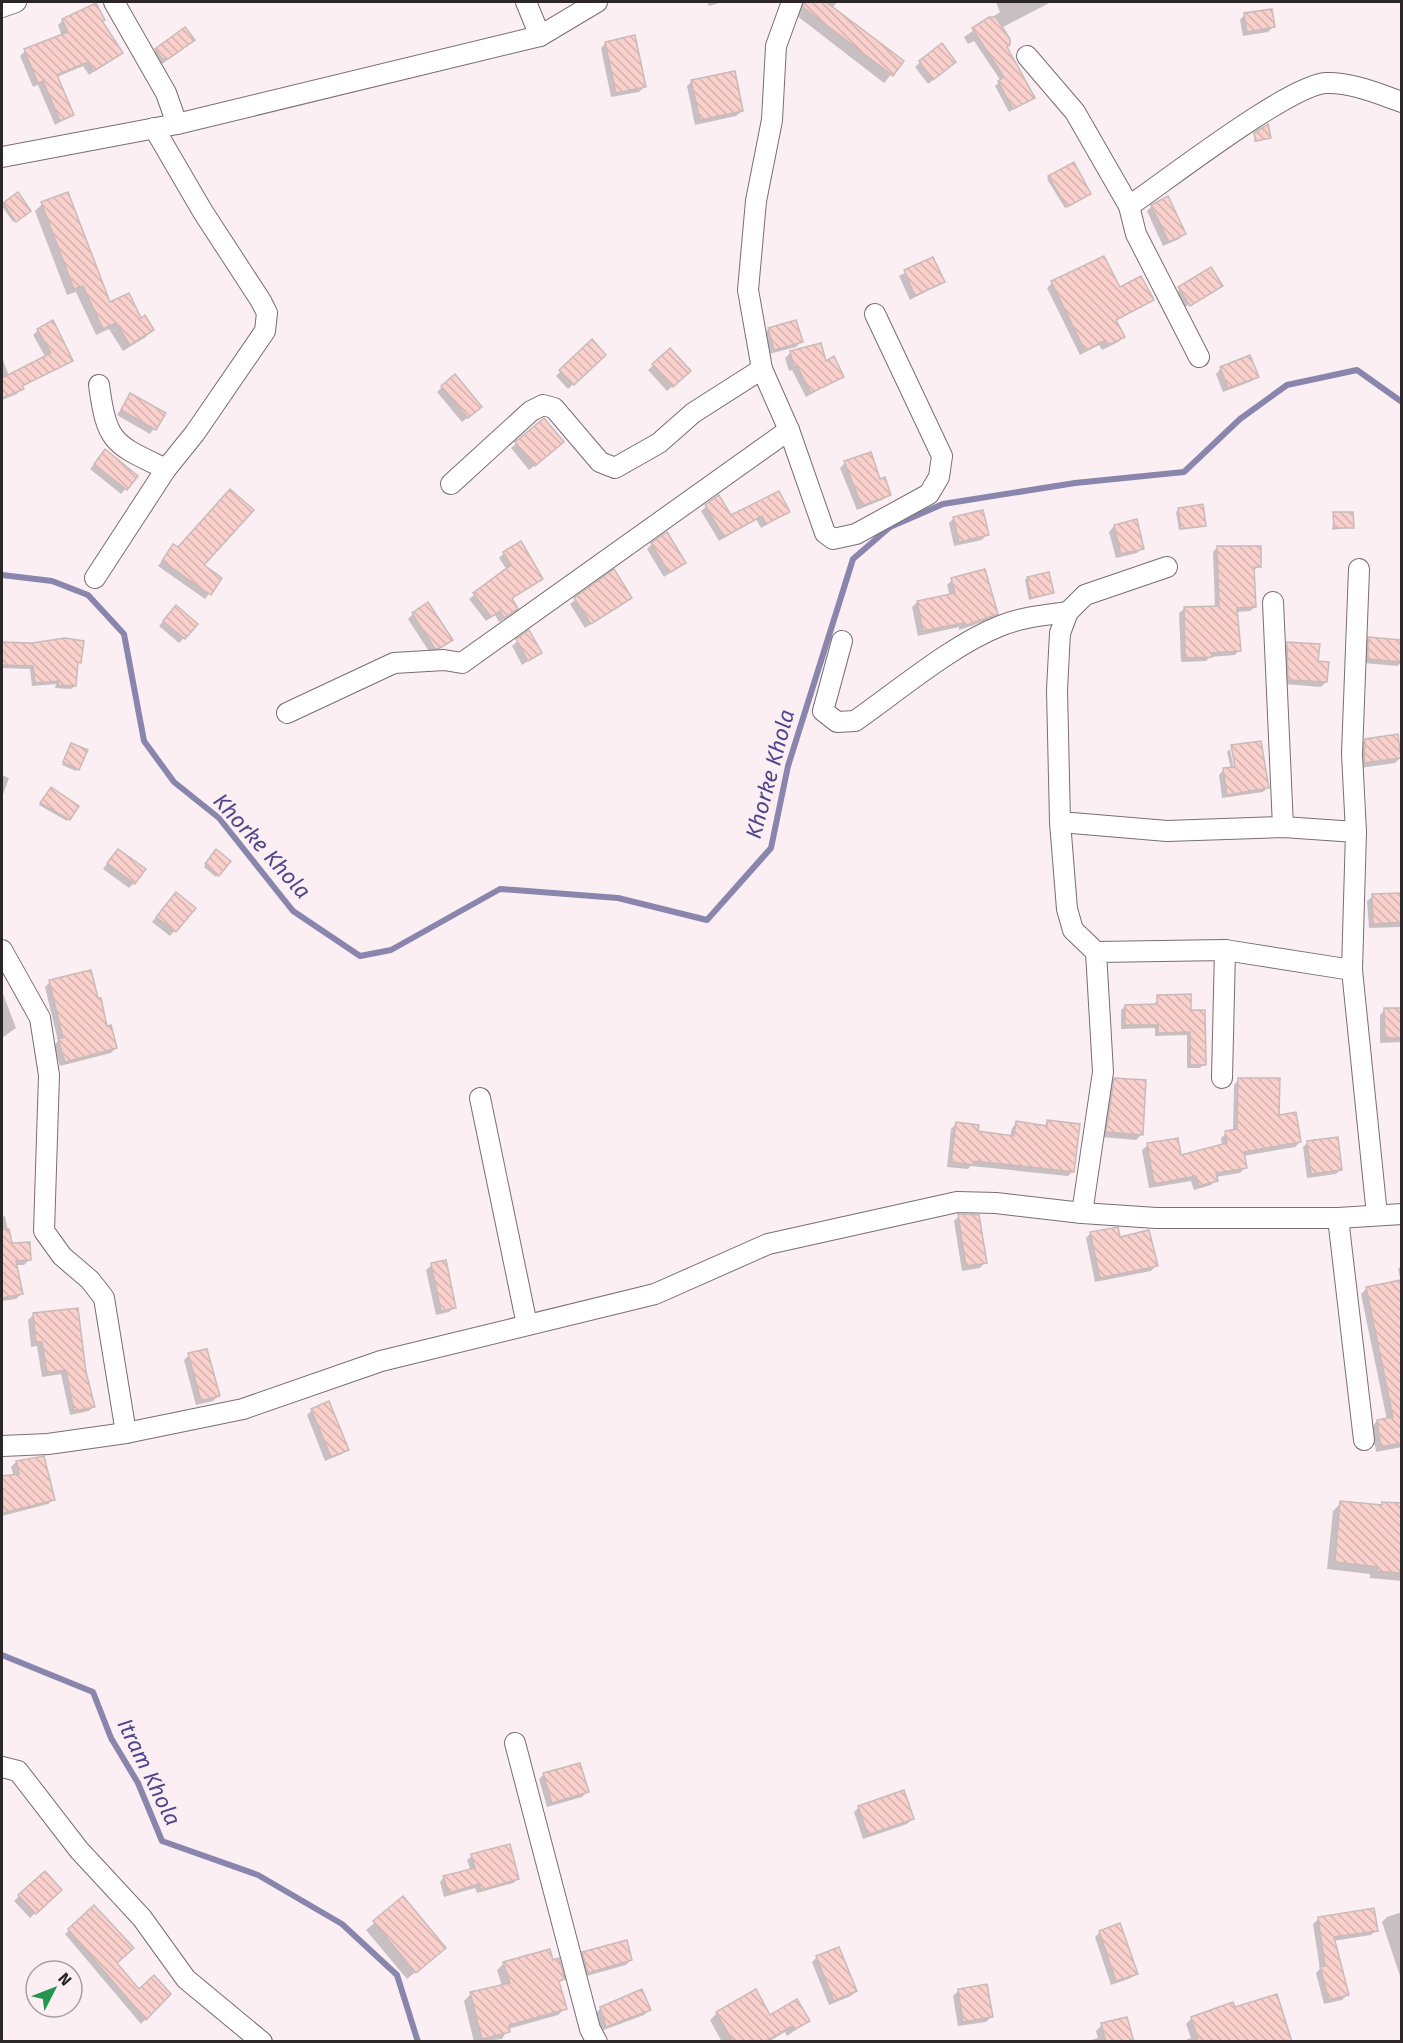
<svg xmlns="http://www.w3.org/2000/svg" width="1403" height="2043" font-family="'Fira Sans',sans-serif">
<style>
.shadow{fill:#0003}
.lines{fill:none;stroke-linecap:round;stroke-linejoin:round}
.stream{stroke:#8985ad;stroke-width:6}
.building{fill:url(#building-back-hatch);stroke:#c9bbba;stroke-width:1.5}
.street-casing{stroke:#796e73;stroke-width:22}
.street{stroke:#fff;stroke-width:20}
.labels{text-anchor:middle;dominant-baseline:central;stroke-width:6;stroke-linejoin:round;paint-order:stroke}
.water-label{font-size:22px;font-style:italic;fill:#4f468b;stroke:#fbeff4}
</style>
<defs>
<pattern id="building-back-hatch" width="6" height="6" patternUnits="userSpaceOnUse" patternTransform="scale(1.5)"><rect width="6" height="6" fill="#fad0cc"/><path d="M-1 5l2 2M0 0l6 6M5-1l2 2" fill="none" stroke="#d6b2af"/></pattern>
</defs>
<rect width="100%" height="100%" fill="#fbeff4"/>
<g class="shadow">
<path d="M707,2H722L709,6Z"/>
<path d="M802,2H837L832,8L902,61L884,83L796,15Z"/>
<path d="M996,2H1051L1001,28L1011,43L1006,48L1033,98L1009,112L995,86L1001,81L974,41L968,44L964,37L1000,12Z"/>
<path d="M96,5L101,22L121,53L89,75L83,66L57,77L72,115L55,125L38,85L33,87L20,56L25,51L62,36L58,25L63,20Z"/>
<path d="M1245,14L1273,27L1268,32L1243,36L1240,20Z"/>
<path d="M185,29L188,45L162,64H156L151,55Z"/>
<path d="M606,43L644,87L639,92L611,97L601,48Z"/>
<path d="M920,62L949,67L928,84L915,67Z"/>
<path d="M692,81L742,111L736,116L695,125L687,86Z"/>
<path d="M1255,134L1270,137L1254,142Z"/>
<path d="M1049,177L1087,196L1065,208L1047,179Z"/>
<path d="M4,204L27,213L13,222L2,206Z"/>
<path d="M42,204L109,304L140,320L152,330L146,337L123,351L109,329L96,335L76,292L67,295L35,211Z"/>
<path d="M1152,206L1184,234L1179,239L1163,246L1147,211Z"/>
<path d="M932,259L943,282L910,300L899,276Z"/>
<path d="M1210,269L1217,288L1183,308L1174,294Z"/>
<path d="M1052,283L1120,289L1152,299L1115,321L1123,337L1118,342L1102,350L1099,345L1080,355L1047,288Z"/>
<path d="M769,329L801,342L796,347L769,354L764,334Z"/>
<path d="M38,330L71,360L21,387L17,394L2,400V357L9,376L46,358L33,335Z"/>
<path d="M592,341L604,355L568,389L556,376Z"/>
<path d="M670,350L689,371L667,391L648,370Z"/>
<path d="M790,353L825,363L842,376L806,397L792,370L789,371L785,358Z"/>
<path d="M1221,368L1257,376L1252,381L1223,392L1216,374Z"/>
<path d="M442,387L475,412L462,422L437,392Z"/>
<path d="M131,395L164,414L150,434L117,415Z"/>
<path d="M544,420L557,446L529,470L511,448Z"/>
<path d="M100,456L136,476L121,494L90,469Z"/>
<path d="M845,463L879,481L889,494L884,499L857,510L840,468Z"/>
<path d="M719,497L731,517L788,512L761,528L756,519L719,541L701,511Z"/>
<path d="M1178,510L1205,525L1179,530L1176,512Z"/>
<path d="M1334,514L1352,527L1332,530Z"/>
<path d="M954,518L987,534L982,540L954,546L949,523Z"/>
<path d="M1114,526L1142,548L1137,553L1116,558L1109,532Z"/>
<path d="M652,544L684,563L664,577L647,549Z"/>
<path d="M174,546L220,579L205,599L158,566Z"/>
<path d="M1217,547L1260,566L1253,571L1255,607L1250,611L1236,612L1239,650L1235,655L1210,657L1206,661L1181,662L1179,613L1184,609L1215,608L1213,552Z"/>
<path d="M504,553L541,579L511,599V614L499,622L495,615L486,621L469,599L507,570L499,558Z"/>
<path d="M614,571L630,598L585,628L570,604Z"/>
<path d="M1027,578L1052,593L1029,600L1025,580Z"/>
<path d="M952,580L997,613L991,619L959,630V627L918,636L912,607L917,602L950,596L947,585Z"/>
<path d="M171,612L184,638L179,643L159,626Z"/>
<path d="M413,614L452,639L430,653L408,619Z"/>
<path d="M2,632L3,644L80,662L76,665L75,686L71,689L55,688L56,684L32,686L30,669L2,668Z"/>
<path d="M529,632L540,653L522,665L512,646Z"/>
<path d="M1369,638L1402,641V662L1397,666L1363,663L1364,643Z"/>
<path d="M1287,644L1317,663L1326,682L1321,687L1284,684L1282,649Z"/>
<path d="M1365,740L1400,758L1395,763L1360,768V746Z"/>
<path d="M70,747L78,769L76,771L62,765Z"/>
<path d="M1232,747L1268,787L1263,792L1222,798L1219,775L1223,770L1231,769L1227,752L1230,749L1235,774H1238Z"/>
<path d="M2,775L9,778L2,797Z"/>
<path d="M50,791L69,819L67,821L39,805Z"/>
<path d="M216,851L229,862L216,877L204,867Z"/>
<path d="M113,856L134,883L129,888L103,869Z"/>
<path d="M1402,895V927L1369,928L1367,901L1373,896Z"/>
<path d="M171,899L194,908L170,936L152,922Z"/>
<path d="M50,982L97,1000L116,1048L111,1053L60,1066L54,1046L58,1041L45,987Z"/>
<path d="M2,991L16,1028L2,1038Z"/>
<path d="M1158,997L1190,1012L1204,1064L1200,1068H1187V1035L1155,1036V1028L1121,1029V1010L1125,1006H1154Z"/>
<path d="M1385,1009H1402V1042L1380,1043V1015Z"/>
<path d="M1115,1079L1141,1135L1136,1140L1102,1137L1110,1084Z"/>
<path d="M1239,1079L1300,1142L1295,1147L1243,1156L1245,1168L1240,1173L1215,1177L1216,1180L1211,1185L1194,1190L1191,1181L1149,1188L1142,1150L1148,1145L1180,1157L1222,1146L1221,1138L1226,1133L1233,1131L1234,1085Z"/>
<path d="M1048,1121L1073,1171L1068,1176L971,1166L968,1169L947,1167L951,1129L956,1124L977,1133L1010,1137L1012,1128L1017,1123L1043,1127Z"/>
<path d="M1308,1142L1341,1169L1336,1174L1307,1178L1303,1147Z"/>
<path d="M5,1216L11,1245L29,1260L24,1265H15L21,1294L16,1299L2,1301V1217Z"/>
<path d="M959,1216L985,1262L980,1268L962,1271L954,1221Z"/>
<path d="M1091,1233L1119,1239L1156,1266L1151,1271L1095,1282L1086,1238Z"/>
<path d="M432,1265L455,1307L449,1312L436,1315L426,1270Z"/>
<path d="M1402,1265V1447L1376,1452L1372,1427L1377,1421L1387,1420L1361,1294L1367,1288L1401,1282L1398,1269Z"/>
<path d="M33,1315L84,1373L94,1406L89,1411L70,1415L61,1374L42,1377L37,1346L31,1347L28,1320Z"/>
<path d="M189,1355L218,1396L213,1401L196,1405L184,1360Z"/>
<path d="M312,1410L347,1449L342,1454L325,1461L307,1415Z"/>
<path d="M16,1462L53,1499L48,1504L2,1516V1477L14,1476L11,1467Z"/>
<path d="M1341,1503L1379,1507L1383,1503L1402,1505V1581L1370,1578V1574L1327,1569L1333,1511Z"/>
<path d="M544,1774L587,1792L582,1797L547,1807L539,1779Z"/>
<path d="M859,1807L912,1819L907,1824L863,1839L854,1812Z"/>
<path d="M472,1856L518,1879L513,1883L477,1893L475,1888L444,1897L440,1882L444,1877L471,1871L467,1860Z"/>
<path d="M55,1895L30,1918L14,1901L19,1896Z"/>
<path d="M403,1899L436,1955L407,1979L366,1930Z"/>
<path d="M94,1907L115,1964L139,1991L169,1994L141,2024L65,1934Z"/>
<path d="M1402,1912V1982L1382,1922L1387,1917Z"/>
<path d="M1318,1919L1376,1930L1371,1935L1333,1941L1347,1995L1342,2000L1324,2004L1316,1973L1320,1969L1313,1924Z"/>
<path d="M1100,1932L1136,1973L1131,1978L1111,1985L1095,1937Z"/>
<path d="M583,1953L631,1960L626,1965L583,1977L578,1958Z"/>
<path d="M817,1957L856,1991L851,1996L829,2005L812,1962Z"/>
<path d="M552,1962L563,1979L558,1983L565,2008L558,2015L508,2029L502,2039L474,2042L464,2001L471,1994L502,1986L497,1970L504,1963Z"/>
<path d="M986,1986L991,2017L986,2022L958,2026L953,1996L958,1991Z"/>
<path d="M601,2008L649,2010L644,2015L601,2031L596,2013Z"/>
<path d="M1234,2009L1287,2042H1180L1191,2038L1186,2024L1192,2018Z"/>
<path d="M717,2013L770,2017L808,2021L787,2036L785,2032L768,2042H722L710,2020Z"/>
<path d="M1102,2025L1132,2042H1083L1098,2038L1096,2031Z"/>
</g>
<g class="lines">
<g class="stream">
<path d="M2,575L52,581L88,595L124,634L144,741L174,782L219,818L293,911L360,956L391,950L500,889L618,898L707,920L771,848L788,766L853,559L890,527L943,504L1075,483L1184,472L1240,419L1287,385L1357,370L1402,402"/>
<path d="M2,1655L93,1692L111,1738L138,1783L162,1841L258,1875L342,1924L397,1975L418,2042"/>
</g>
</g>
<g class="building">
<path d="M804,2H826L904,61L893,76L803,7Z"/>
<path d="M96,3L105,20L102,21L123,53L94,71L88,62L57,75L74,115L60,121L43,81L38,83L24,49L68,32L62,19Z"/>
<path d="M1272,9L1275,27L1247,32L1244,13Z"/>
<path d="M989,17H996L1010,39V45L1007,47L1035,98L1013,109L998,81L1004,77L972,28Z"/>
<path d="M185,27L195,40L168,59H162L155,49Z"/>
<path d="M635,35L646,87L616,93L605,42Z"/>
<path d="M942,43L956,62L933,80L919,61Z"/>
<path d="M735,71L743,111L700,120L691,80Z"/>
<path d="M1268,124L1271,138L1256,141L1254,133Z"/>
<path d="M1074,162L1091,194L1067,207L1048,176Z"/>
<path d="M18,192L31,211L16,222L3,203Z"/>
<path d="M68,192L110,302L129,293L141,318L145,315L154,330L130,345L116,323L103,329L83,286L74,289L41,202Z"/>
<path d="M1168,196L1186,234L1169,242L1151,205Z"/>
<path d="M1104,256L1120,287L1141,276L1154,300L1116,320L1125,337L1107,346L1104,341L1085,351L1051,281Z"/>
<path d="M933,257L945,282L915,296L904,270Z"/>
<path d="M1211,267L1223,286L1190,306L1178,287Z"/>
<path d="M53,320L73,361L22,386L24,389L2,398V378L51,353L37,329Z"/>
<path d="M796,320L803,342L774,350L768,328Z"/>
<path d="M592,339L606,355L574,385L559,370Z"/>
<path d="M821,343L826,361L834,356L844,377L811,393L797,366L794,367L790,351Z"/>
<path d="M670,348L691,371L673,387L652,364Z"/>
<path d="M1250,355L1259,377L1228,388L1220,367Z"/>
<path d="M455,374L482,407L468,418L441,386Z"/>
<path d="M130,393L166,413L156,430L121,410Z"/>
<path d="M544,418L564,442L535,466L515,442Z"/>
<path d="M105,449L138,476L127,490L94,464Z"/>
<path d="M871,452L880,479L885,477L891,495L862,506L844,461Z"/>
<path d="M230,489L254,510L204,565L222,578L211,595L162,561L173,544L178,547Z"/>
<path d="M779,491L790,512L766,524L762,516L724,537L705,505L719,495L731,515Z"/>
<path d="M1203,504L1206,526L1181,529L1178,508Z"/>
<path d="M983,510L989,535L959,542L953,517Z"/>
<path d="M1333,512H1353L1354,528H1334Z"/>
<path d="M1137,519L1144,549L1121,554L1114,525Z"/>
<path d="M667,532L686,563L669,573L651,543Z"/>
<path d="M521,541L543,579L512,598L518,609L504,618L500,611L491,617L473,593L511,565L503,552Z"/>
<path d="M1217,546H1261V567H1254L1256,607L1237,608L1241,651L1212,653V657L1185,658L1184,607L1219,606Z"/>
<path d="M614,569L632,598L591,624L574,598Z"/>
<path d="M985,569L998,614L964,626V623L923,631L917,601L955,593L951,578Z"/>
<path d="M1049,572L1054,593L1031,598L1027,577Z"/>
<path d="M428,602L453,640L440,648L435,649L412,613Z"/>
<path d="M176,605L198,624L185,639L163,621Z"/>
<path d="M529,630L542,653L528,661L516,639Z"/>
<path d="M1368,637L1401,640V662L1368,659Z"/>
<path d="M65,638L84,641L81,663L78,662L76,686L58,685L59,681L35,683L33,666L2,665V642L32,643Z"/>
<path d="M1287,642L1320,644L1318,661L1329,662L1327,682L1288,680Z"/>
<path d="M1398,734L1401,758L1364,763L1365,739Z"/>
<path d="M1261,741L1269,788L1227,795L1223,768L1235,767L1231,745Z"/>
<path d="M71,743L88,750L79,770L63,762Z"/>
<path d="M51,787L79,806L70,820L40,803Z"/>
<path d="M118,849L146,869L135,884L107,863Z"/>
<path d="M216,849L231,861L219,876L205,864Z"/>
<path d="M176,892L196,908L176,932L156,917Z"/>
<path d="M1401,893V922L1373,924L1372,894Z"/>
<path d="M91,970L98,998H101L107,1026L111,1025L117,1048L65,1062L58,1039L63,1038L49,980Z"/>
<path d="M1191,994V1010H1205L1206,1065H1190V1032L1158,1033V1025H1125V1005L1157,1004V995Z"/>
<path d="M1384,1008H1401V1038H1385Z"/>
<path d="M1114,1078L1146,1080L1143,1135L1106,1132Z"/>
<path d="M1238,1078H1280L1279,1115L1296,1112L1301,1142L1244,1152L1247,1168L1216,1173L1218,1181L1199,1186L1196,1176L1154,1184L1147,1143L1178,1138L1181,1155L1227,1143L1225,1131L1237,1129Z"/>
<path d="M1047,1120L1080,1124L1074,1172L975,1161L974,1165L951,1162L956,1122L979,1125L978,1131L1014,1136L1016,1121L1047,1126Z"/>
<path d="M1338,1137L1342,1170L1311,1174L1307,1141Z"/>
<path d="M958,1214L979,1215L987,1263L966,1266Z"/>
<path d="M1118,1227L1120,1237L1149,1230L1158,1266L1100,1278L1090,1232Z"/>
<path d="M9,1229L12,1243L30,1242L31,1260L16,1261L23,1294L2,1298V1230Z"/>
<path d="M446,1260L456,1308L441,1311L431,1263Z"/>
<path d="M1401,1280V1443L1381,1447L1377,1420L1393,1417L1366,1287Z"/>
<path d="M78,1308L86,1372L95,1407L74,1411L66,1370L47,1373L42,1342H36L33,1313Z"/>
<path d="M207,1349L220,1396L201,1401L188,1353Z"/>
<path d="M329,1401L349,1450L331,1457L311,1409Z"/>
<path d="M44,1456L55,1500L3,1513L2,1476L19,1474L16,1461Z"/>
<path d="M1340,1501L1382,1505V1502L1401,1503V1573L1377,1571L1378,1567L1335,1562Z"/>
<path d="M580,1763L589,1792L552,1803L543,1773Z"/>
<path d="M904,1790L914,1819L868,1835L858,1806Z"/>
<path d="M510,1844L519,1879L481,1890L479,1884L449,1893L443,1876L475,1868L471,1854Z"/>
<path d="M45,1871L62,1890L36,1914L18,1895Z"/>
<path d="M403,1896L446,1948L416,1973L373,1921Z"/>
<path d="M94,1905L134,1948L117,1963L139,1989L154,1975L171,1994L146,2020L68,1929Z"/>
<path d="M1374,1908L1378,1931L1334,1937L1349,1995L1329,2000L1320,1967L1325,1966L1318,1917Z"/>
<path d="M1120,1923L1138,1974L1116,1981L1099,1931Z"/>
<path d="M627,1940L632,1960L588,1973L582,1952Z"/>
<path d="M839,1947L857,1991L834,2001L816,1956Z"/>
<path d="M550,1949L553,1960L559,1958L565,1979L559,1981L567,2009L509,2025L510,2032L482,2039L470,1992L510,1983L503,1962Z"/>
<path d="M987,1984L993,2017L963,2022L958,1989Z"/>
<path d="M642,1989L651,2010L606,2027L600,2007Z"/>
<path d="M756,1989L770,2015L797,1999L810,2021L794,2030L792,2026L765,2042H733L716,2012Z"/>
<path d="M1277,1994L1292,2042H1199L1191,2017L1233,2002L1235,2007Z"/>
<path d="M1127,2017L1134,2042H1106L1101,2023Z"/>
</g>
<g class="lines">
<g class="street-casing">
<g id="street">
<path d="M114,2L166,93L177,124"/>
<path d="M526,2L540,36"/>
<path d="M792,2L776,46L772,120L756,201L748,290L762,369L789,430L825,533L833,539L856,534L929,494L939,477L942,456L875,314"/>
<path d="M2,7L16,2"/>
<path d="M1027,56L1075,112L1129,206C1166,181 1289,85 1326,83C1351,82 1379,94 1402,102"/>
<path d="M2,157L177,124L540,36L597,2"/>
<path d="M1129,206L1136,234L1199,357"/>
<path d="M99,385C107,444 114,444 166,469"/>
<path d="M451,484L531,411L543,405L554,408L600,462L615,468L659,443L693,413L762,369"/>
<path d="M1167,567L1085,595L1068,612L1060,633L1057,690L1060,822L1167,831L1283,827L1356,832"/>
<path d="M1359,569L1352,754L1356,832L1352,970L1377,1215"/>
<path d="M95,578L166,469L195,433L265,331L267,313L261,301L203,212L154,128"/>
<path d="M1273,602L1283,827"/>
<path d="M842,641L823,711L837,722L855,721C898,691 952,645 1000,626C1022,617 1045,615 1068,612"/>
<path d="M287,713L394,663L444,660L462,663L789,430"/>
<path d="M1060,822L1067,909L1073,930L1096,952"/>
<path d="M2,950L40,1018L49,1075L44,1231L62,1256L90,1280L104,1298L126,1433"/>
<path d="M1222,1078L1225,950"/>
<path d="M480,1098L527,1325"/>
<path d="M1082,1213L1103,1072L1096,952L1225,950L1352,970"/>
<path d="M1338,1218L1364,1440"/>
<path d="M2,1446L48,1444L126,1433L243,1409L381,1361L655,1294L768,1244L957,1202L996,1203L1082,1213L1156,1218H1338L1402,1214"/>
<path d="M515,1743L590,2029L597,2042"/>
<path d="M2,1767L18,1771L79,1850L142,1918L186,1979L262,2042"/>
</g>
</g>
<use href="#street" class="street"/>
</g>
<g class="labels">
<g class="water-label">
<text transform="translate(770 774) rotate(-75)">Khorke Khola</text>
<text transform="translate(262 846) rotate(48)">Khorke Khola</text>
<text transform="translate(149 1772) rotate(64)">Itram Khola</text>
</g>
</g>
<rect width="1403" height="2043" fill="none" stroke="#2b2628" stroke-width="6"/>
<g transform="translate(54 1989) rotate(48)"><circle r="28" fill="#fbeff4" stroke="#a89fa2" stroke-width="1.5"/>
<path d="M0-4.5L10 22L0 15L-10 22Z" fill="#249650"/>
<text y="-9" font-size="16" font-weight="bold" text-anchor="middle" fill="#2b2628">N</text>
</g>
</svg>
